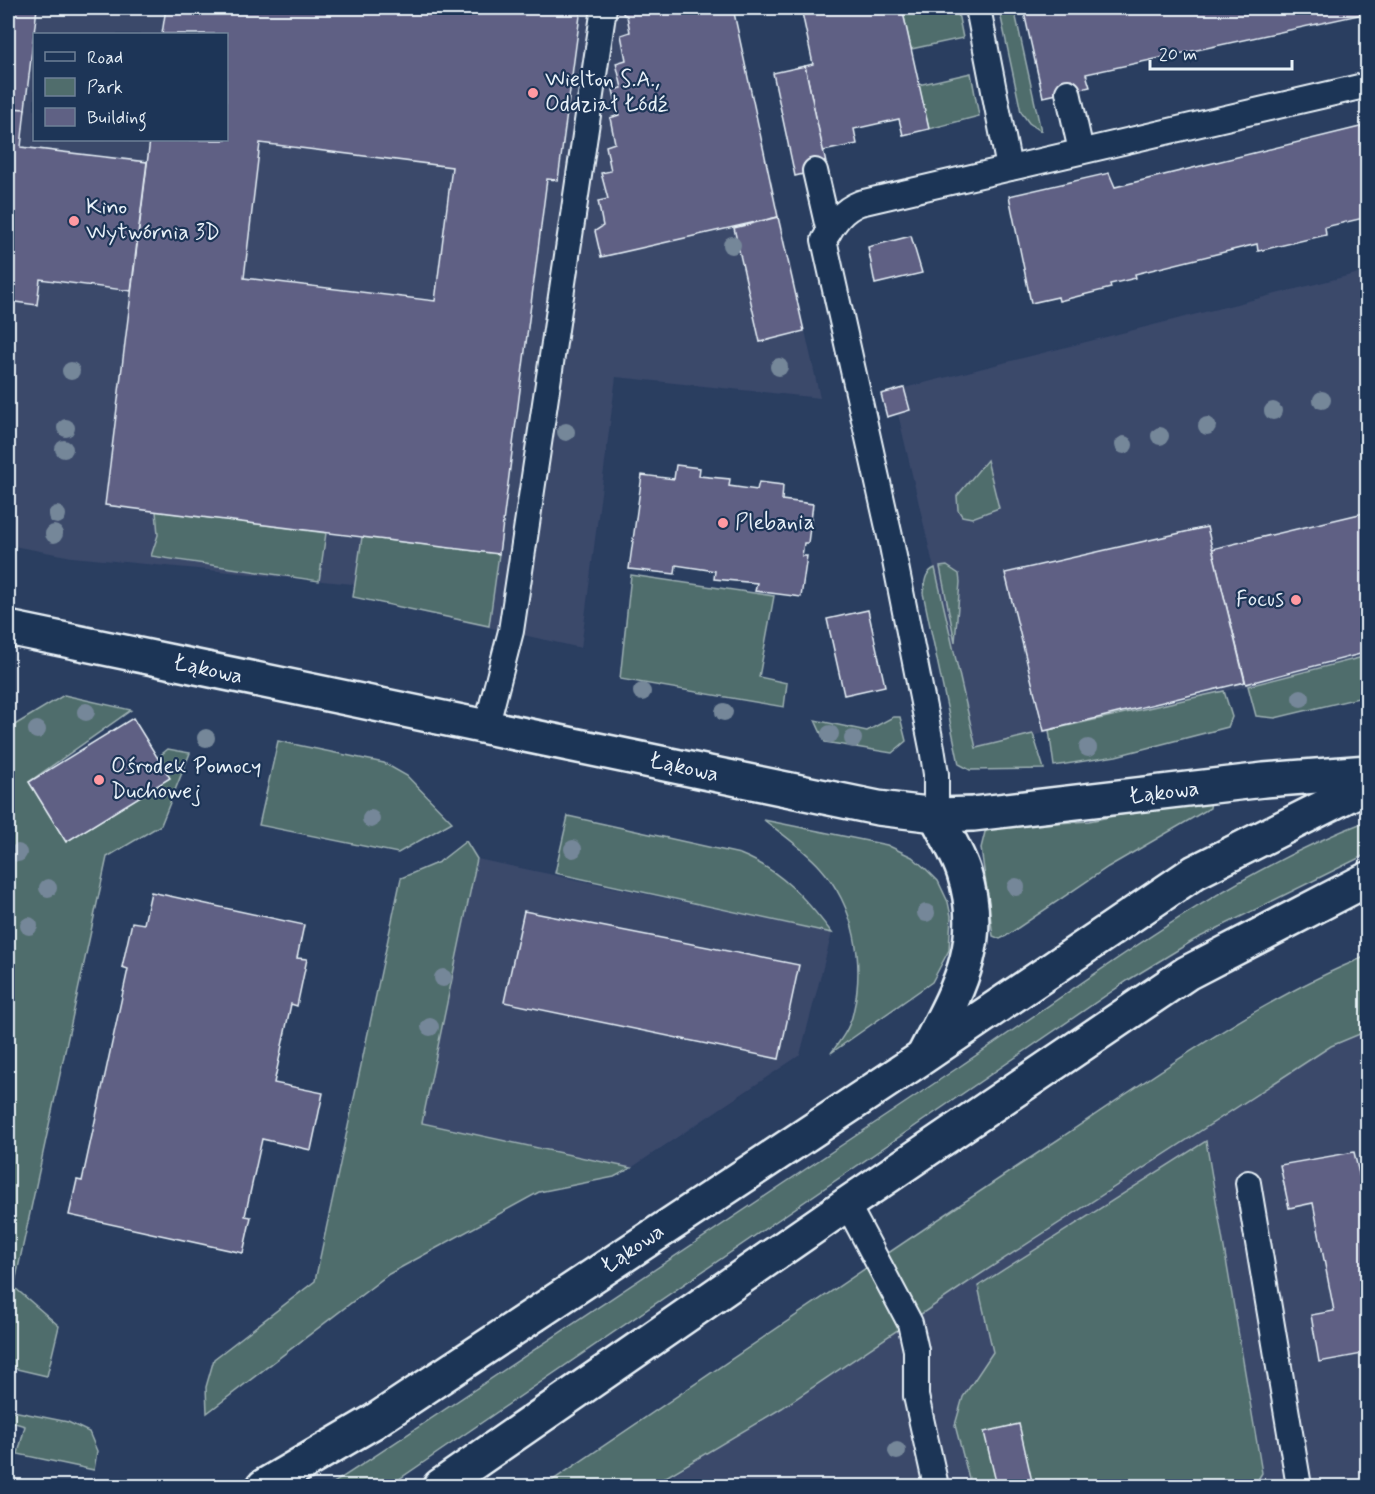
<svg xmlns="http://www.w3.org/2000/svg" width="1375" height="1494" font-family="Mynerve,sans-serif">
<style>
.built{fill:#3a486b;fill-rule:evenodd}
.green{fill:#506d6c;stroke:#9cafb2;stroke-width:1.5}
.building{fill:#5f6184;stroke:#e8f1f8;stroke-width:1.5;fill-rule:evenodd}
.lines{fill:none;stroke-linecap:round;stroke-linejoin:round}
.service-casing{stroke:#e8f1f8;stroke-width:28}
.tertiary-casing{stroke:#e8f1f8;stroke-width:38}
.service{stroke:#1d3557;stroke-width:24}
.tertiary{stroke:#1d3557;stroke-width:33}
.tree{fill:#758799}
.poi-dot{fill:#ff9aa2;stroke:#1d3557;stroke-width:2}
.labels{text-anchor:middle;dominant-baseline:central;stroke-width:4.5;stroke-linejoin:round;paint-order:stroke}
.poi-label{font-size:22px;fill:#e8f1f8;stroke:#1d3557;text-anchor:start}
.street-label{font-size:22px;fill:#e8f1f8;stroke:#1d3557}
</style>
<rect width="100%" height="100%" fill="#2a3e60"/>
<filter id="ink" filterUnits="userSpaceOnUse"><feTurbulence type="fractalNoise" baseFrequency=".0167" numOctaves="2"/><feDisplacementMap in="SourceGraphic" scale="12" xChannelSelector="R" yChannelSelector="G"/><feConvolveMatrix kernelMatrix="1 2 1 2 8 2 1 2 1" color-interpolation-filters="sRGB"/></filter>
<g filter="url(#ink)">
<g class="built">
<path d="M8,8H733L820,398L616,377L581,648L353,597V584L72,557L8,545ZM34,34H226V140H34Z"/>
<path d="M1367,271V658L976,749L898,414L909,410L904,388Z"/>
<path d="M477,859L832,933L800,1055L631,1168L422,1124Z"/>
<path d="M1367,1030V1486H656L1331,1046Z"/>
</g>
<g class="green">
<path d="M902,8H957L963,38L911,49Z"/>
<path d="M999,8H1014L1041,131L1029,123L1021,112Z"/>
<path d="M971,73L979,116L929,129L918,85Z"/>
<path d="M987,460L999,508L972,518L962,516L958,510L957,496Z"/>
<path d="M156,511L326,533L319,581L151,556L158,535Z"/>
<path d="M362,537L499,554L489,626L353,597Z"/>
<path d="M947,566L959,574L960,582L955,642L940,567Z"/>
<path d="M935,568L976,748L1033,734L1044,769L970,770L959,764L923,593C925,582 924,573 935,568Z"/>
<path d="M631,575L774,596L759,677L787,683L784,707L620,679Z"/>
<path d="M1367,656V696L1275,718L1256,716L1248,686Z"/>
<path d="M1224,691L1232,717L1228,727L1116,756L1054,766L1049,730Z"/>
<path d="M64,695L131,710L29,782L66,842L169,778L157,758L168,749L190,753L161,825L107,857L14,1287L59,1326L47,1376L8,1367V729Z"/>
<path d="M893,717H900L906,741L892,753L825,742L815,720L867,731Z"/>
<path d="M278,741L384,763L407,776L452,822L398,853L259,825Z"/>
<path d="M1207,798L1211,800L1210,808L1108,867L1006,936L1000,939L993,936L981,848L985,832L992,827L1089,821Z"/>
<path d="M568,816L740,854C781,870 806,899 832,933L555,873Z"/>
<path d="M764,820L887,845L912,857L926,869L938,881L948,902L951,916L949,950L932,982L831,1053C840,1041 850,1028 853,1013C865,963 855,906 820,867C804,849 783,835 764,820Z"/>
<path d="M1367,821V854L1194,940L1130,979L389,1486H329C540,1348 749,1207 959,1067C1091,979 1218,878 1367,821Z"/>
<path d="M466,841L477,859L422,1123L631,1168L614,1177L539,1192L389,1274L207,1413L206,1387L214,1359L315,1281L401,878L439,862Z"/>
<path d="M1367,956V1031L1331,1046L973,1279L782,1408L651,1486H544C715,1371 886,1253 1059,1139C1155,1075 1260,999 1367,956Z"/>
<path d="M1206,1141L1262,1473L1254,1486H971L955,1425L963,1397L993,1352L978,1286Z"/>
<path d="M8,1410L68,1422L89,1432L97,1451L94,1470L18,1454L25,1426L8,1421Z"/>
</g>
<g class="building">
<path d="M8,8H37L25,109L8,108Z"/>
<path d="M166,8H581L558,180L547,179L499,554L105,505L150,140H226V34H162ZM260,143L452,167L435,301L244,278Z"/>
<path d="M624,8H733L778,217L601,257L595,231L603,226L598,201L608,199L601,173L611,171L606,146L615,143L610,118L619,115L613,90L622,88L616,63L626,60L621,35L630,32L627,16L623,14Z"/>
<path d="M801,8H902L929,129L903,135L899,119L854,129L857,144L823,151L805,66L813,64Z"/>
<path d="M1023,8H1368V13L1086,74L1090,87L1043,97Z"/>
<path d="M805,66L827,168L795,176L773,73Z"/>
<path d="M8,108L25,109L21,147L147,162L131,291L40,279L37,305L8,301Z"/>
<path d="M1368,125V217L1325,227L1326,235L1258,251L1257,244L1135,274L1136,278L1110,284L1111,288L1059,301L1058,297L1031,303L1009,196L1109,173L1115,187Z"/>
<path d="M778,217L804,331L760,342L734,228Z"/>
<path d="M911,236L922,273L875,284L868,247Z"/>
<path d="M904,388L910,410L887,417L881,394Z"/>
<path d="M676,465L700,468L699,476L730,479L729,486L757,490L759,482L783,485L782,500L813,504L808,543H804L802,556H807L801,597L755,591L757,583L714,579L715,571L676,565L675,574L629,569L642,475L674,479Z"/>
<path d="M1368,512V652L1246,684L1212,549Z"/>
<path d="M1207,527L1245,682L1044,731L1005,573Z"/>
<path d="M868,610L885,686L844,695L827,619Z"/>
<path d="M133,718L170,778L66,842L29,782Z"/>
<path d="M151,892L304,925L297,958L307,959L297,1006L291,1004L274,1083L323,1093L311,1150L262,1139L245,1216L251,1217L243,1253L69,1215L77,1180L82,1181L128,969L122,967L132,922L144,924Z"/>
<path d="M524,911L799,965L779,1059L504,1002Z"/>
<path d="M1354,1152L1368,1213V1353L1319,1362L1311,1315L1334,1311L1313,1203L1289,1208L1280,1165Z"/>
<path d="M1019,1424L1033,1486H997L984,1432Z"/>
</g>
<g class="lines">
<g class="service-casing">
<g id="service">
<path d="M978,8L1009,168"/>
<path d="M1068,92L1081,151"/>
<path d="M815,171L829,232"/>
<path d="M486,728L511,631L604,8"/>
<path d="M936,815V774L932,748L891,541L824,240C834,223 842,210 860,203L1368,85"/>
<path d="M1248,1183L1299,1486"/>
<path d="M847,1204L910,1323L916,1350V1396L936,1486"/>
</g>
</g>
<g class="tertiary-casing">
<g id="tertiary">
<path d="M8,628L878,808L936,815L973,814L1264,780L1368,772"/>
<path d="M925,1053C956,993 987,944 964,873C958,853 945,834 936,815"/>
<path d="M264,1486L373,1422L923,1057L1195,872L1368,785"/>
<path d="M440,1486L847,1204L1187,973L1368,879"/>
</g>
</g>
<use href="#service" class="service"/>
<use href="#tertiary" class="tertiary"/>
</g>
<g class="tree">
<circle cx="732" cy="245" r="9"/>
<circle cx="779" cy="367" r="9"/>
<circle cx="71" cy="371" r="9"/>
<circle cx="1322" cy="400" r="9"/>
<circle cx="1273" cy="411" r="9"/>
<circle cx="1207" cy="426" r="9"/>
<circle cx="66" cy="428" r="9"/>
<circle cx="566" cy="432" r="9"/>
<circle cx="1160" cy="436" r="9"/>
<circle cx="1124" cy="445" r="9"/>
<circle cx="64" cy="449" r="9"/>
<circle cx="57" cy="515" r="9"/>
<circle cx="54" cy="534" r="9"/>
<circle cx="642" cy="692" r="9"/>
<circle cx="1301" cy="698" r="9"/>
<circle cx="86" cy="712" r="9"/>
<circle cx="724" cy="712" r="9"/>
<circle cx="37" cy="730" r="9"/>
<circle cx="830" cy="734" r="9"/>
<circle cx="206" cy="738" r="9"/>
<circle cx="853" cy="739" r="9"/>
<circle cx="1088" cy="748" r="9"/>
<circle cx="371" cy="819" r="9"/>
<circle cx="573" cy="849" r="9"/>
<circle cx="18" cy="853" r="9"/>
<circle cx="1016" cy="887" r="9"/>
<circle cx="48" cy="888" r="9"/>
<circle cx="926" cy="913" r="9"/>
<circle cx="29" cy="926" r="9"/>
<circle cx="443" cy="978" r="9"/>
<circle cx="430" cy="1027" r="9"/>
<circle cx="897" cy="1451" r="9"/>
</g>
</g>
<g class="poi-dot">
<circle cx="533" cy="93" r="6"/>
<circle cx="74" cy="221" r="6"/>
<circle cx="723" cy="523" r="6"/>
<circle cx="1296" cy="600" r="6"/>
<circle cx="99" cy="780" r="6"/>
</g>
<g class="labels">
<g class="poi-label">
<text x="545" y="80">Wielton S.A.,<tspan x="545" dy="25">Oddział Łódź</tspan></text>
<text x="86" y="208">Kino<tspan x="86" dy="25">Wytwórnia 3D</tspan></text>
<text x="735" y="523">Plebania</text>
<text x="1284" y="600" text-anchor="end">Focus</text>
<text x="111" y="767">Ośrodek Pomocy<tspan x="111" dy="25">Duchowej</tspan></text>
</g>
<g class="street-label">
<text transform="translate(208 670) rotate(12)">Łąkowa</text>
<text transform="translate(684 768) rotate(12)">Łąkowa</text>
<text transform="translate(1164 793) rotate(-7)">Łąkowa</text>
<text transform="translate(633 1249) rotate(-34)">Łąkowa</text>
</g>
</g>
<rect width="1375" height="1494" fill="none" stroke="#1d3557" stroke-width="30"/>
<rect x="15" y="15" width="1345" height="1464" fill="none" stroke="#e8f1f8" stroke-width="2" filter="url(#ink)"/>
<rect x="33" y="33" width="195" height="108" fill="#1d3557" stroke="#6e8097" stroke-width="1.5"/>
<rect x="45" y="52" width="30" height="9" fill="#1d3557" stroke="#6e8097" stroke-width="1.5"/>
<text x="87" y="63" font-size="18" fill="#e8f1f8">Road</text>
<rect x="45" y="78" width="30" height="18" fill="#506d6c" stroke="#6e8097" stroke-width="1.5"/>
<text x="87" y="93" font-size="18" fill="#e8f1f8">Park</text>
<rect x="45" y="108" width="30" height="18" fill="#5f6184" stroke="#6e8097" stroke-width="1.5"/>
<text x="87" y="123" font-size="18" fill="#e8f1f8">Building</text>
<path d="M1150 60v9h142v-9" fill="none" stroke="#e8f1f8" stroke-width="3"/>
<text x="1159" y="60" font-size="18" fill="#e8f1f8" stroke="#1d3557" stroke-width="4.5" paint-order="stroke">20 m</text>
</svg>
